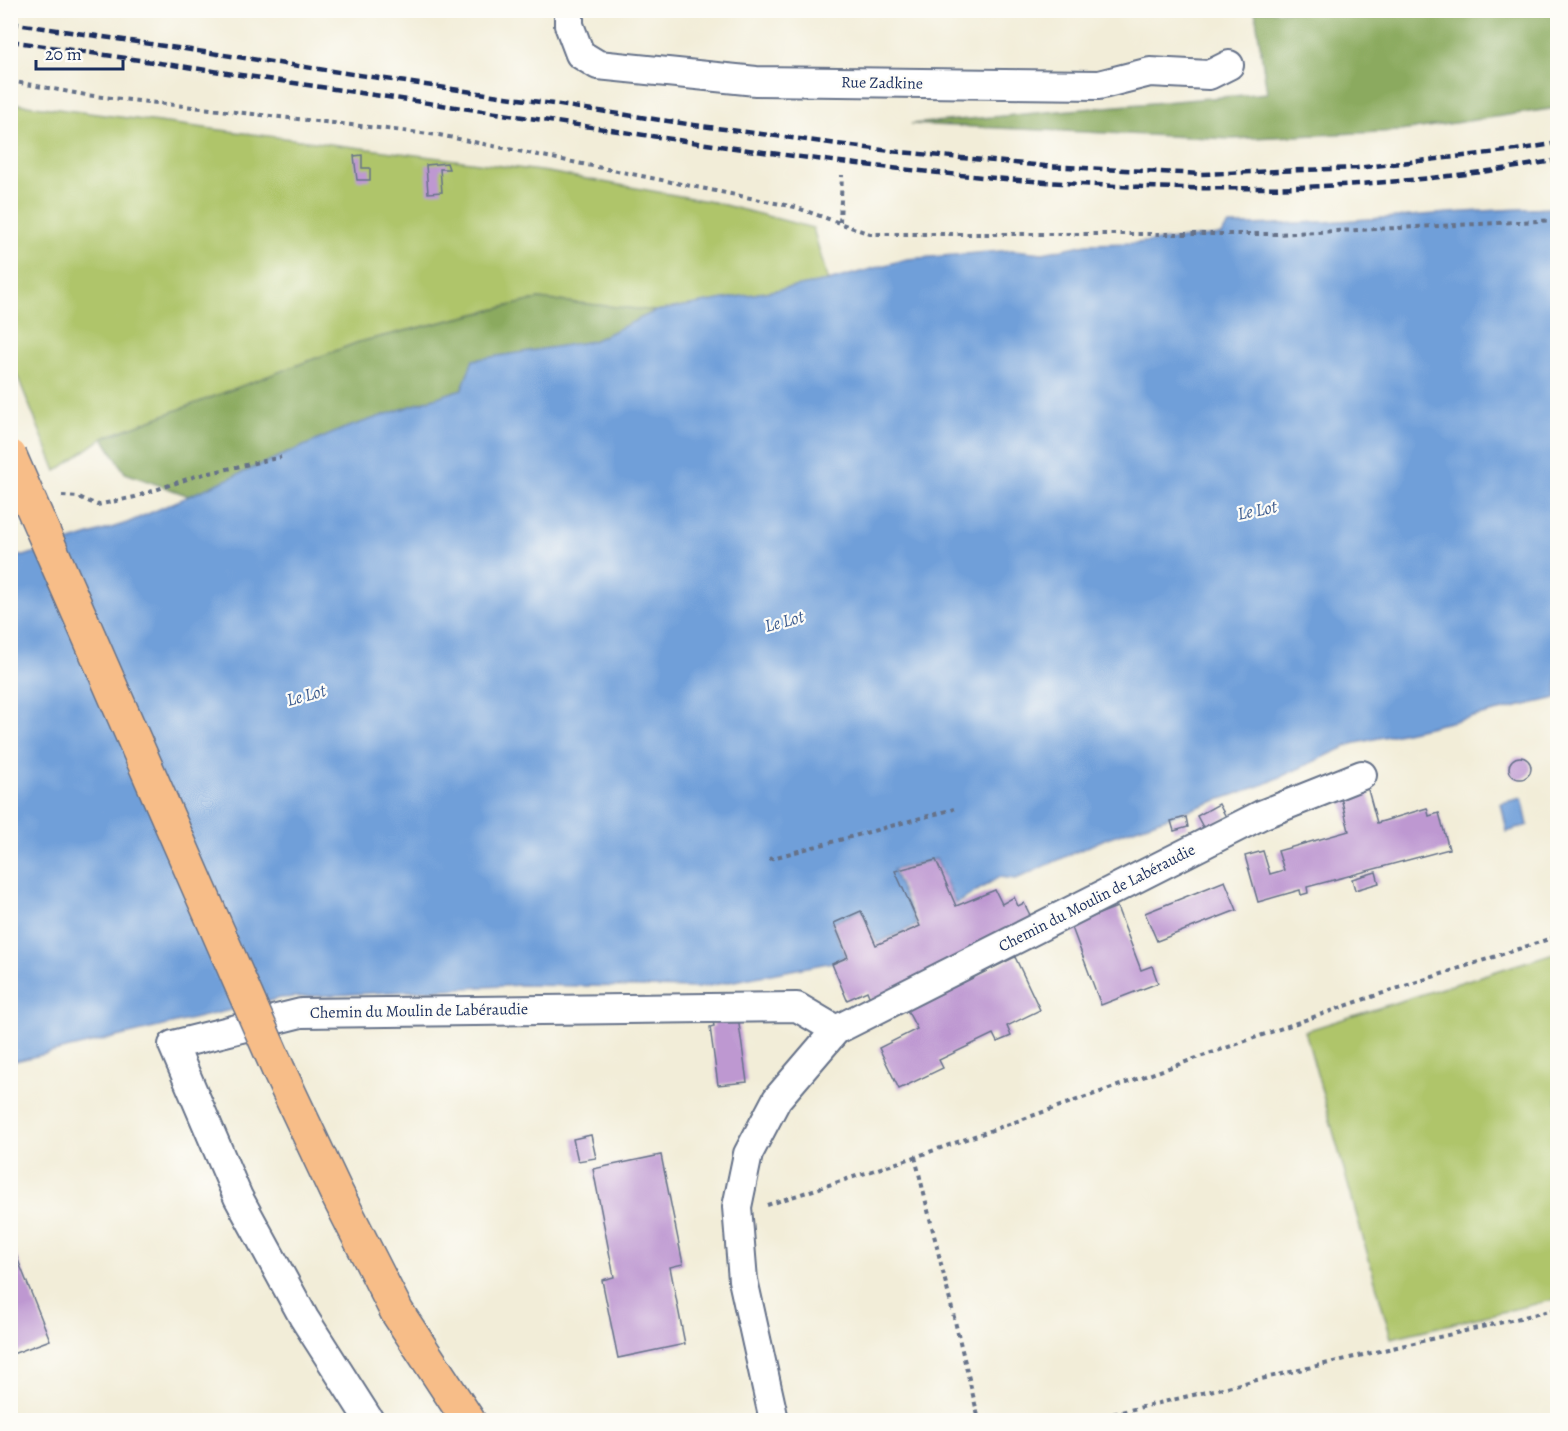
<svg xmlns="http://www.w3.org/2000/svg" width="1568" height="1431" font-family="Alegreya,serif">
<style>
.green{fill:#afc56a;stroke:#657a64;stroke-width:1.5}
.forest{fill:#8baa5e;stroke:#536c5e;stroke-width:1.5}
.water{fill:#709fd9;stroke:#46679c;stroke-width:1.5}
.building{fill:#be98d1}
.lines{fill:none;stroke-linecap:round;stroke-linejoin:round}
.minor-casing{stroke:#667289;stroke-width:32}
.primary-casing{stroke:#667289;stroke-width:36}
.path{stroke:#667289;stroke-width:4;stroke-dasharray:4.5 4.5;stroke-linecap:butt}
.minor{stroke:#fff;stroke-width:28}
.primary{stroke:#f7bd88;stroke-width:33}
.rail{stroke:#1b2f5e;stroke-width:4.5;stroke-dasharray:9 4.5;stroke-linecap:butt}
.primary-bridge-casing{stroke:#667289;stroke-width:36;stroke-linecap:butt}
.primary-bridge{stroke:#f7bd88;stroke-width:33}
.labels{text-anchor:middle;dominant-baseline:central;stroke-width:4.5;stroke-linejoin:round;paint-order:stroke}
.street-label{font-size:16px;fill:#1b2f5e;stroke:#fdfcf7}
.water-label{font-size:18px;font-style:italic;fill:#3d5c8f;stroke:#fdfcf7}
</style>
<rect width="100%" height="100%" fill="#fdfcf7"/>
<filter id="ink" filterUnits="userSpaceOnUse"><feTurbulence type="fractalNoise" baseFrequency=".0167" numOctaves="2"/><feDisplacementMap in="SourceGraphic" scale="12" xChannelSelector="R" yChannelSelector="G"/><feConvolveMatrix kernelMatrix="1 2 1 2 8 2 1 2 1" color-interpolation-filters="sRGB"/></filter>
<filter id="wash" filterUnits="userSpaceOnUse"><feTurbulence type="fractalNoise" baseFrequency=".008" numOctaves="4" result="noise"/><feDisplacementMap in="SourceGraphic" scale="24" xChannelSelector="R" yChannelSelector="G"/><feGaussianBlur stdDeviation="1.35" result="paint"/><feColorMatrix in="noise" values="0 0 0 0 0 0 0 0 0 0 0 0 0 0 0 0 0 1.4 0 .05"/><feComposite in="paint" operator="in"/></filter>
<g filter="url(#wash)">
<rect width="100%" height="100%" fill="#f2edd8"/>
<g class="green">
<path d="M11,103L548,172L713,202L813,228L828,281L656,311L538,299L359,342L103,438L56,471L11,360Z"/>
<path d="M1557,952V1299L1391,1338L1305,1031Z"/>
</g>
<g class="forest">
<path d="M1255,11H1557V108L1400,131L1232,139L911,124L1267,93Z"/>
<path d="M538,299L656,311L593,341L474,360L462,389L343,429L189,496L125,473L103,438L359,342Z"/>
</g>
<g class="water">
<path d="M1557,208V698L1352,744L1265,784L1107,838L1016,879L999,877L956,904L936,859L893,870L917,925L877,943L861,910L832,923L846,956L833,962L698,988L521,985L281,998L11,1062L10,555L24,556L127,523L343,429L462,389L473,360L593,341L656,311L828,281L907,259L1013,250L1043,253L1087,244L1136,243L1221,235L1228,225C1338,225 1447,210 1557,208Z"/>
<path d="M1522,798L1528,825L1507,832L1501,803Z"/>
</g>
<g id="blocks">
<g class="building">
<path d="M362,155V168H370V180H357L354,156Z"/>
<path d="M447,163L449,169H440L442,192L428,193L426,165Z"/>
<circle cx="1520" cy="768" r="11"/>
<path d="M1367,786L1377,823L1427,808L1429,816L1439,813L1449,849L1307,887L1308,893L1301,895L1300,890L1258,902L1245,856L1263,851L1270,874L1284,870L1278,851L1349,831L1340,793Z"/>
<path d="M1219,804L1226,817L1204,829L1197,816Z"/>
<path d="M1186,817L1188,827L1174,831L1171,821Z"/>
<path d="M936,860L956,906L995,890L1002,904L1014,897L1018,906L1024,903L1034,923L871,1001L867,991L847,1000L832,964L848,957L834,923L861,911L876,945L920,926L895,871Z"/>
<path d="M1376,872L1379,883L1355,890L1352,879Z"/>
<path d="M1225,881L1237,910L1157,941L1145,913Z"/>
<path d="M1117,907L1141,970L1152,966L1158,983L1101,1005L1071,925Z"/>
<path d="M1015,957L1040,1010L1007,1026L1011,1036L997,1042L993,1034L939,1060L943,1068L899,1089L879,1048L917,1029L907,1010Z"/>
<path d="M738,1017L747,1082L718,1085L710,1027L714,1026L713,1021Z"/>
<path d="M591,1135L596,1158L578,1161L573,1139Z"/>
<path d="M661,1155L683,1264L670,1267L685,1344L618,1358L602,1280L614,1277L593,1169Z"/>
<path d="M10,1240L50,1340L10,1355Z"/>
</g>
</g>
</g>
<g filter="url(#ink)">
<use href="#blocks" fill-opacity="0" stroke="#667289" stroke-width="1.5"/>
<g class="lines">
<g class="minor-casing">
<g id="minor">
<path d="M569,10V25L580,54L598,65L756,81L1099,85L1150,72L1209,75L1229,65"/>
<path d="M369,1420L304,1318L238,1197L173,1045L301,1013L797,1007L836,1030"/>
<path d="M774,1420L743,1280L737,1207L748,1154L777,1099L836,1030L1261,815L1362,775"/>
</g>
</g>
<g class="primary-casing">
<path id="primary" d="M279,1071L336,1192L397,1312L468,1420"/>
</g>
<g class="path">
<path d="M10,81L86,95L439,135L795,207L870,234H1276L1558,220"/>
<path d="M840,222L842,175"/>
<path d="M62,496L79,497L97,505L135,497L196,476L281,457"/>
<path d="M769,859L954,809"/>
<path d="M915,1157L979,1420"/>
<path d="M767,1205L915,1157L1365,999L1558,936"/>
<path d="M1087,1420L1558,1309"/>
</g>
<use href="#minor" class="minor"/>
<use href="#primary" class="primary"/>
<g class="rail">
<path d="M10,23L694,125L890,151L1045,166L1201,174L1357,168L1516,150L1558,143"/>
<path d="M10,41C202,69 393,98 584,126C908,175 1231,219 1558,160"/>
</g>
<g class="primary-bridge-casing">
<path id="primary-bridge" d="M10,456L279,1071"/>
</g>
<use href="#primary-bridge" class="primary-bridge"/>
</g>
</g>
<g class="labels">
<g class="street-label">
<text transform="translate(882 83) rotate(1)">Rue Zadkine</text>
<text transform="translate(1097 898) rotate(-27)">Chemin du Moulin de Labéraudie</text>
<text transform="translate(419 1011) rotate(-1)">Chemin du Moulin de Labéraudie</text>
</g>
<g class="water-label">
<text transform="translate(1257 510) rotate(-11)">Le Lot</text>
<text transform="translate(784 621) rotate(-15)">Le Lot</text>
<text transform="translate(306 695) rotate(-15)">Le Lot</text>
</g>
</g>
<rect width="1568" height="1431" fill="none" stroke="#fdfcf7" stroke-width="36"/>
<path d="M36 60v9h87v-9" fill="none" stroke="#1b2f5e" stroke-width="3"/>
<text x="45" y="60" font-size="18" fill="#1b2f5e" stroke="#fdfcf7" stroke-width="4.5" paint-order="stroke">20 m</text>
</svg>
